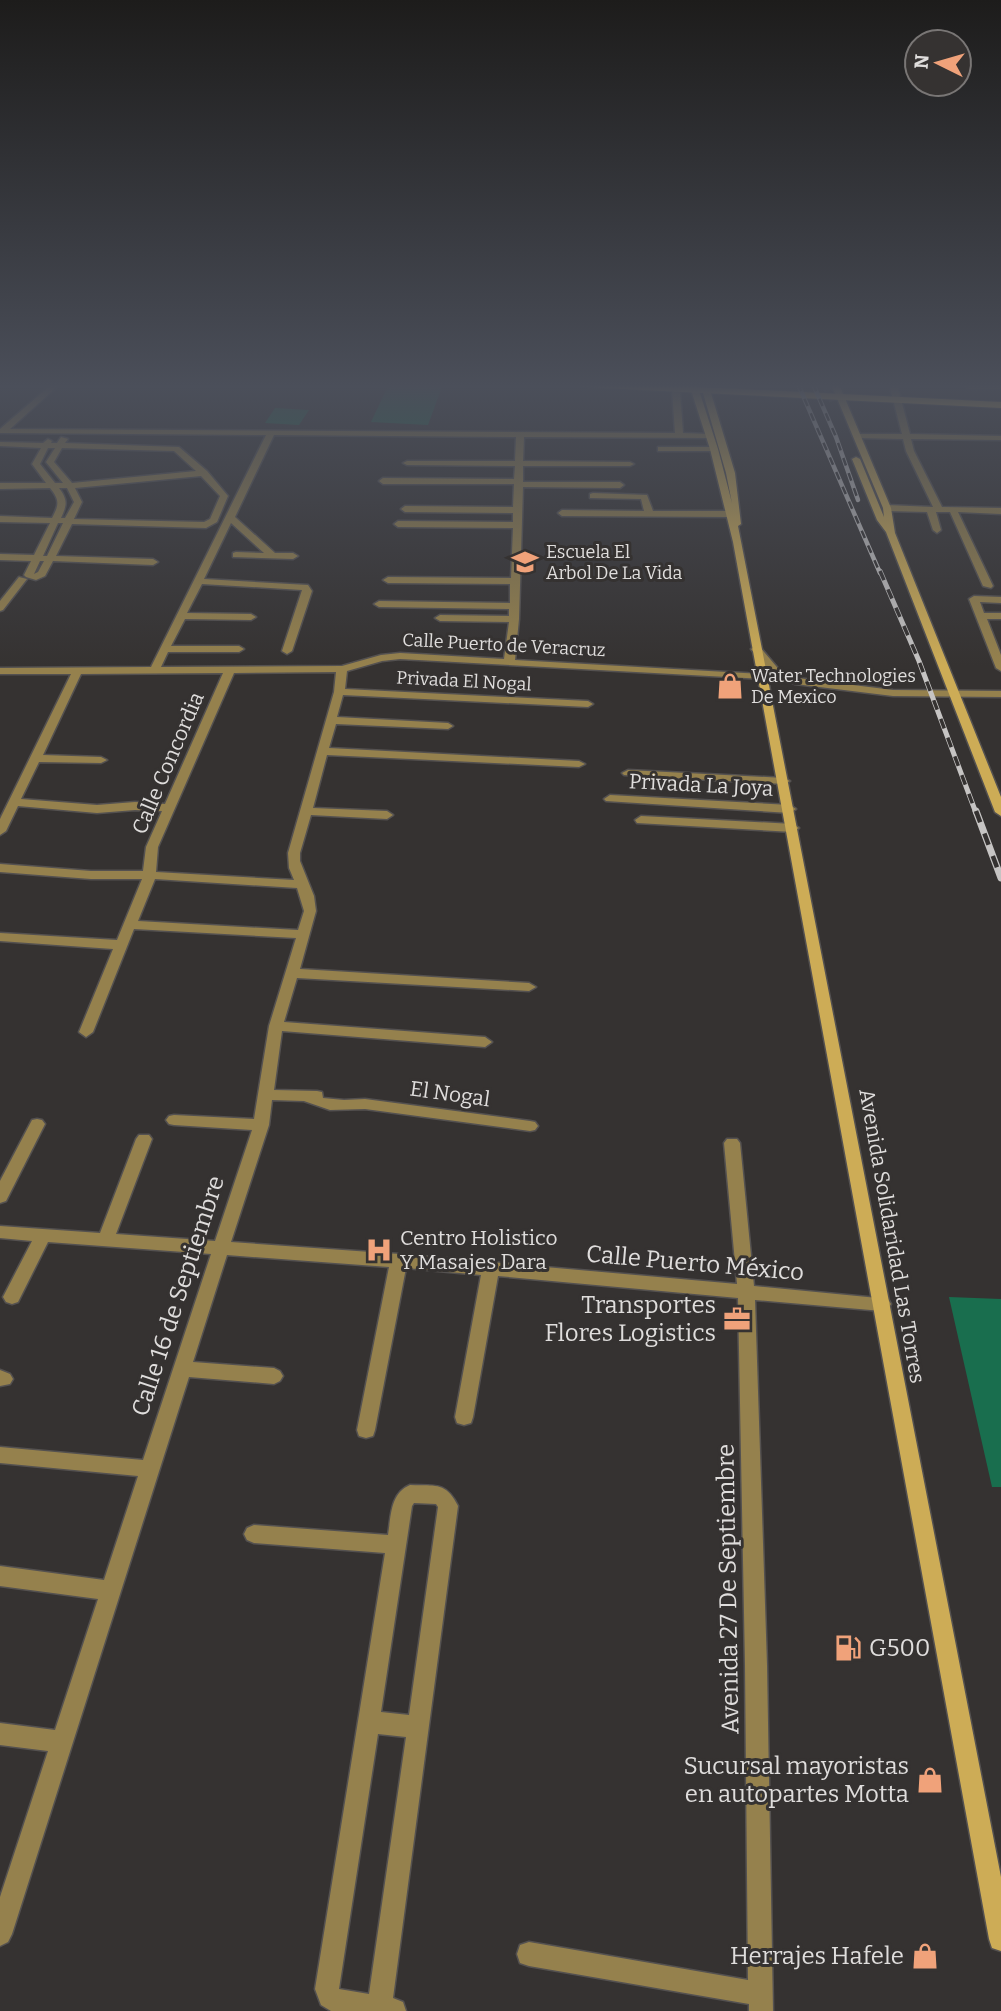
<svg xmlns="http://www.w3.org/2000/svg" width="1001" height="2011" font-family="Bitter,serif">
<style>
.green{fill:#196e4e}
.lines{fill:none;stroke-linecap:round;stroke-linejoin:round}
.secondary-tunnel{stroke:#4e4c4b;stroke-width:8;stroke-dasharray:8 4.5;stroke-linecap:butt}
.street-casing{stroke:#545150;stroke-width:3}
.secondary-casing{stroke:#545150;stroke-width:3}
.primary-casing{stroke:#545150;stroke-width:2}
.street{fill:#95814d;fill-rule:evenodd}
.secondary{fill:#cdac56;fill-rule:evenodd}
.primary{fill:#f9cd5a;fill-rule:evenodd}
.rail-far2-casing{stroke:#c6c4c3;stroke-width:4.5}
.rail-far1-casing{stroke:#c6c4c3;stroke-width:5}
.rail-casing{stroke:#c6c4c3;stroke-width:7}
.rail-far2{stroke:#353231;stroke-width:2.5;stroke-dasharray:8;stroke-linecap:butt}
.rail-far1{stroke:#353231;stroke-width:3.5;stroke-dasharray:10;stroke-linecap:butt}
.rail{stroke:#353231;stroke-width:4.5;stroke-dasharray:12;stroke-linecap:butt}
.labels{text-anchor:middle;dominant-baseline:central;stroke-width:6;stroke-linejoin:round;paint-order:stroke}
.far-poi-label{font-size:18px;fill:#dfdddc;stroke:#353231;text-anchor:start}
.far-street-label{font-size:18px;fill:#dfdddc;stroke:#353231}
.street-label{font-size:21px;fill:#dfdddc;stroke:#353231}
.poi-label{font-size:21px;fill:#dfdddc;stroke:#353231;text-anchor:start}
.near-street-label{font-size:24px;fill:#dfdddc;stroke:#353231}
.near-poi-label{font-size:24px;fill:#dfdddc;stroke:#353231;text-anchor:end}
</style>
<rect width="100%" height="100%" fill="#353231"/>
<g class="green">
<path d="M389,384H443L428,425L371,422Z"/>
<path d="M275,408L309,410L299,425L265,423Z"/>
<path d="M949,1297L1001,1299V1487H992Z"/>
</g>
<g class="lines">
<path class="secondary-tunnel" d="M825,384L833,401"/>
<g class="street-casing">
<g id="street">
<path d="M52,384H60L10,429L675,433L672,390L676,388L680,390L683,433L709,434L713,436L709,438L524,437L523,461L630,462L634,464L630,466H523V482H620L624,485L620,488L523,487L519,619L515,660L762,674L767,677L766,679L400,659L382,661L347,671L345,689L588,701L593,704L588,707L343,695L337,717L448,723L453,726L448,729L336,724L329,748L579,761L585,764L579,767L327,755L313,808L387,811L393,815L387,819L311,815L300,853V861L314,896L316,911L300,969L529,983L536,987L529,991L297,978L284,1022L485,1037L492,1042L485,1047L282,1031L274,1090L317,1091L322,1092L323,1098L344,1100L365,1099L530,1121L535,1122L538,1126L535,1130L530,1131L365,1109L330,1110L304,1101L272,1100L269,1125L231,1242L399,1254L737,1284L724,1143L727,1139H737L740,1143L754,1286L888,1299L891,1304L888,1309L882,1311L755,1300L767,1665L773,2011H749V2004L529,1966L520,1963L517,1954L520,1945L529,1942L748,1980L745,1665L738,1298L498,1276L473,1417L471,1423L464,1425L457,1423L455,1417L481,1275L406,1268L375,1430L373,1436L366,1438L359,1436L357,1430L389,1267L227,1255L193,1362L274,1368L280,1371L283,1376L280,1381L274,1384L189,1377L12,1934L8,1942L0,1946V1897L48,1751L0,1745V1723L55,1730L98,1599L0,1586V1566L104,1580L138,1476L0,1463V1447L143,1460L211,1254L48,1242L18,1302L12,1304L6,1302L3,1297L32,1241L0,1238V1226L100,1233L136,1139L139,1135H149L152,1139L116,1234L215,1241L252,1130L174,1125L169,1124L166,1120L169,1116L174,1115L254,1119L269,1026L296,938L134,929L93,1032L86,1037L79,1032L113,949L0,941V933L117,940L142,879H91L0,872V864L91,871H143L146,847L162,811L135,810L97,813L18,806L6,831L0,835V819L71,674H0V668L151,667L266,435L0,433V429ZM274,435L516,437L515,461H407L403,463L407,465L515,466L514,479L383,478L379,481L383,484H514L513,507L405,506L401,509L405,512L513,513V522L398,521L394,524L398,527L513,528L511,578L388,577L383,580L388,583L510,584V603L379,601L374,604L379,607L509,609V616L440,615L435,618L440,621L509,622L504,659L400,653L381,655L342,666L161,667L168,652H239L244,649L239,646H171L185,619L251,620L256,617L251,614L187,613L202,584L302,590L282,651L287,654L292,651L312,591L308,585L204,579L231,523L264,553L236,552L233,553V557L293,559L298,556L293,553H275L235,517ZM336,672L334,692L288,853L289,868L294,880L156,872L158,847L234,673ZM223,673L165,804L135,802L97,805L21,799L39,762L101,763L107,760L101,757L43,755L81,674ZM155,879L297,888L304,911L298,930L138,921Z"/>
<path d="M889,384H897L910,434L1001,436V440L911,439L914,451L942,507L1001,508V514L958,512L993,586L991,588L983,586L950,512H936L941,530L937,533L933,530L927,512L887,511L883,508L887,505L933,507L906,451L903,439L857,438L853,436L857,434H902Z"/>
<path d="M961,384L1001,385V389H969Z"/>
<path d="M61,437L68,439L65,443L179,447L207,471L228,496L217,522L206,528L72,524L56,556L153,559L158,562L153,565L53,561L45,576L36,580L26,577L24,575L31,561L0,560V554L34,555L50,523L0,522V516L52,518C59,505 60,500 50,488L0,489V483H46L32,464L41,448L0,446V442L43,443L48,439L52,441L51,443H57ZM48,448H55L46,462L63,483H55L40,464ZM62,448L174,451L196,471L72,483L54,462ZM201,476L220,496L210,519L204,522L74,519L82,502L75,488ZM59,488H67L74,502L65,518H61C67,505 68,500 59,488ZM58,523H63L47,556H43ZM40,561H44L38,572L34,574Z"/>
<path d="M661,447H714L718,449L714,451H658V447Z"/>
<path d="M593,493L647,495L653,511H729L733,514L729,517L562,516L558,513L562,510L644,511L641,499L590,498V494Z"/>
<path d="M19,577L27,579L3,610L0,611V601Z"/>
<path d="M974,596L1001,597V603L980,602L984,613H1001V619H987L1001,655V671L996,668L969,599Z"/>
<path d="M756,646L760,647L781,672L797,678L893,690L1001,691V697L893,696L795,684L773,676L751,649Z"/>
<path d="M628,770L784,778L790,781L784,784L624,775L622,773Z"/>
<path d="M610,795L790,805L796,809L790,813L606,801L604,799Z"/>
<path d="M641,816L793,824L799,828L793,832L637,823L635,820Z"/>
<path d="M37,1119L42,1120L45,1124L6,1201L0,1203V1181L32,1120Z"/>
<path d="M0,1370L10,1374L13,1379L10,1384L0,1386Z"/>
<path d="M410,1485C434,1486 446,1481 458,1506L393,1998L403,2002L406,2011H331L321,2005L315,1989L385,1553L254,1543L247,1540L244,1534L247,1528L254,1525L388,1535C391,1517 390,1493 410,1485ZM414,1503L436,1504L438,1507L409,1715L381,1712L412,1506ZM378,1734L406,1737L369,1994L339,1989Z"/>
</g>
</g>
<g class="secondary-casing">
<g id="secondary">
<path d="M689,384H697L718,449L732,503L726,473L703,393L707,391L711,393L735,473L741,524L738,526L1001,1877V1951L992,1948L989,1939L733,542L710,449Z"/>
<path d="M831,384H839L891,508L895,533L1001,797V816L995,812L886,532L877,520L852,459L856,457L860,459L884,517L883,508Z"/>
</g>
</g>
<g class="primary-casing">
<path id="primary" d="M578,384H639L1001,402V408L582,387Z"/>
</g>
<use href="#street" class="street"/>
<use href="#secondary" class="secondary"/>
<use href="#primary" class="primary"/>
<g class="rail-far2-casing">
<g id="rail-far2">
<path d="M798,384L880,573"/>
<path d="M813,384L836,437L858,500"/>
</g>
</g>
<g class="rail-far1-casing">
<path id="rail-far1" d="M880,571L919,661L976,813"/>
</g>
<g class="rail-casing">
<path id="rail" d="M976,811L1001,878"/>
</g>
<use href="#rail-far2" class="rail-far2"/>
<use href="#rail-far1" class="rail-far1"/>
<use href="#rail" class="rail"/>
</g>
<linearGradient id="sky" x2="0" y2="1"><stop stop-color="#1d1c1b"/><stop offset="0.58" stop-color="#4b4f5a"/><stop offset="1" stop-color="#4b4f5a" stop-opacity="0"/></linearGradient>
<rect width="1001" height="666" fill="url(#sky)"/>
<defs>
<g id="school-bare" transform="scale(2.1)"><path d="M0-5L7-2L0 1L-7-2ZM-4 1L0 2.5L4 1V4Q0 6-4 4Z" fill="#f0a27a" stroke="#353231" stroke-width="2.5" paint-order="stroke"/></g>
<g id="shop-bare" transform="scale(2.1)"><path d="M-5-2.5h2.3a2.7 3.5 0 0 1 5.4 0H5L5.5 6h-11ZM-1.5-2.5h3a1.5 2.3 0 0 0-3 0Z" fill="#f0a27a" stroke="#353231" stroke-width="2.5" paint-order="stroke"/></g>
<g id="hospital-bare" transform="scale(2.1)"><path d="M-5-5h3v3.5h4V-5h3V5h-3V1.5h-4V5h-3Z" fill="#f0a27a" stroke="#353231" stroke-width="2.5" paint-order="stroke"/></g>
<g id="office-bare" transform="scale(2.1)"><path d="M-6-3h4V-5.5h4V-3h4V5H-6ZM-1-4.5V-3h2v-1.5ZM-6 0V1H6V0Z" fill="#f0a27a" stroke="#353231" stroke-width="2.5" paint-order="stroke"/></g>
<g id="fuel-bare" transform="scale(2.1)"><path d="M-5.5-6h7V0h2V4h1.3V-2.5L3-4.5l.8-.8L6-3V5H2.5V1h-1V6h-7ZM-4.2-4.7v3.2H.2V-4.7Z" fill="#f0a27a" stroke="#353231" stroke-width="2.5" paint-order="stroke"/></g>
</defs>
<g fill-rule="evenodd">
<use href="#school-bare" x="525" y="562"/>
<use href="#shop-bare" x="730" y="686"/>
<use href="#hospital-bare" x="379" y="1250"/>
<use href="#office-bare" x="737" y="1319"/>
<use href="#fuel-bare" x="848" y="1648"/>
<use href="#shop-bare" x="930" y="1780"/>
<use href="#shop-bare" x="925" y="1956"/>
</g>
<g class="labels">
<g class="far-poi-label">
<text x="546" y="552">Escuela El<tspan x="546" dy="21">Arbol De La Vida</tspan></text>
<text x="751" y="676">Water Technologies<tspan x="751" dy="21">De Mexico</tspan></text>
</g>
<g class="far-street-label">
<text transform="translate(504 645) rotate(3)">Calle Puerto de Veracruz</text>
<text transform="translate(464 681) rotate(3)">Privada El Nogal</text>
</g>
<g class="street-label">
<text transform="translate(168 763) rotate(-67)">Calle Concordia</text>
<text transform="translate(701 785) rotate(3)">Privada La Joya</text>
<text transform="translate(450 1094) rotate(8)">El Nogal</text>
<text transform="translate(892 1236) rotate(80)">Avenida Solidaridad Las Torres</text>
</g>
<g class="poi-label">
<text x="400" y="1238">Centro Holistico<tspan x="400" dy="24">Y Masajes Dara</tspan></text>
</g>
<g class="near-street-label">
<text transform="translate(695 1263) rotate(5)">Calle Puerto México</text>
<text transform="translate(178 1296) rotate(-72)">Calle 16 de Septiembre</text>
<text transform="translate(728 1589) rotate(-91)">Avenida 27 De Septiembre</text>
</g>
<g class="near-poi-label">
<text x="716" y="1305">Transportes<tspan x="716" dy="28">Flores Logistics</tspan></text>
<text x="869" y="1648" text-anchor="start">G500</text>
<text x="909" y="1766">Sucursal mayoristas<tspan x="909" dy="28">en autopartes Motta</tspan></text>
<text x="904" y="1956">Herrajes Hafele</text>
</g>
</g>
<g transform="translate(938 63) rotate(275)"><circle r="33" fill="#353231" stroke="#797675" stroke-width="2"/>
<path d="M0-5L12 26L0 18L-12 26Z" fill="#f0a27a"/>
<text y="-10" font-size="19" font-weight="bold" text-anchor="middle" fill="#dfdddc">N</text>
</g>
</svg>
